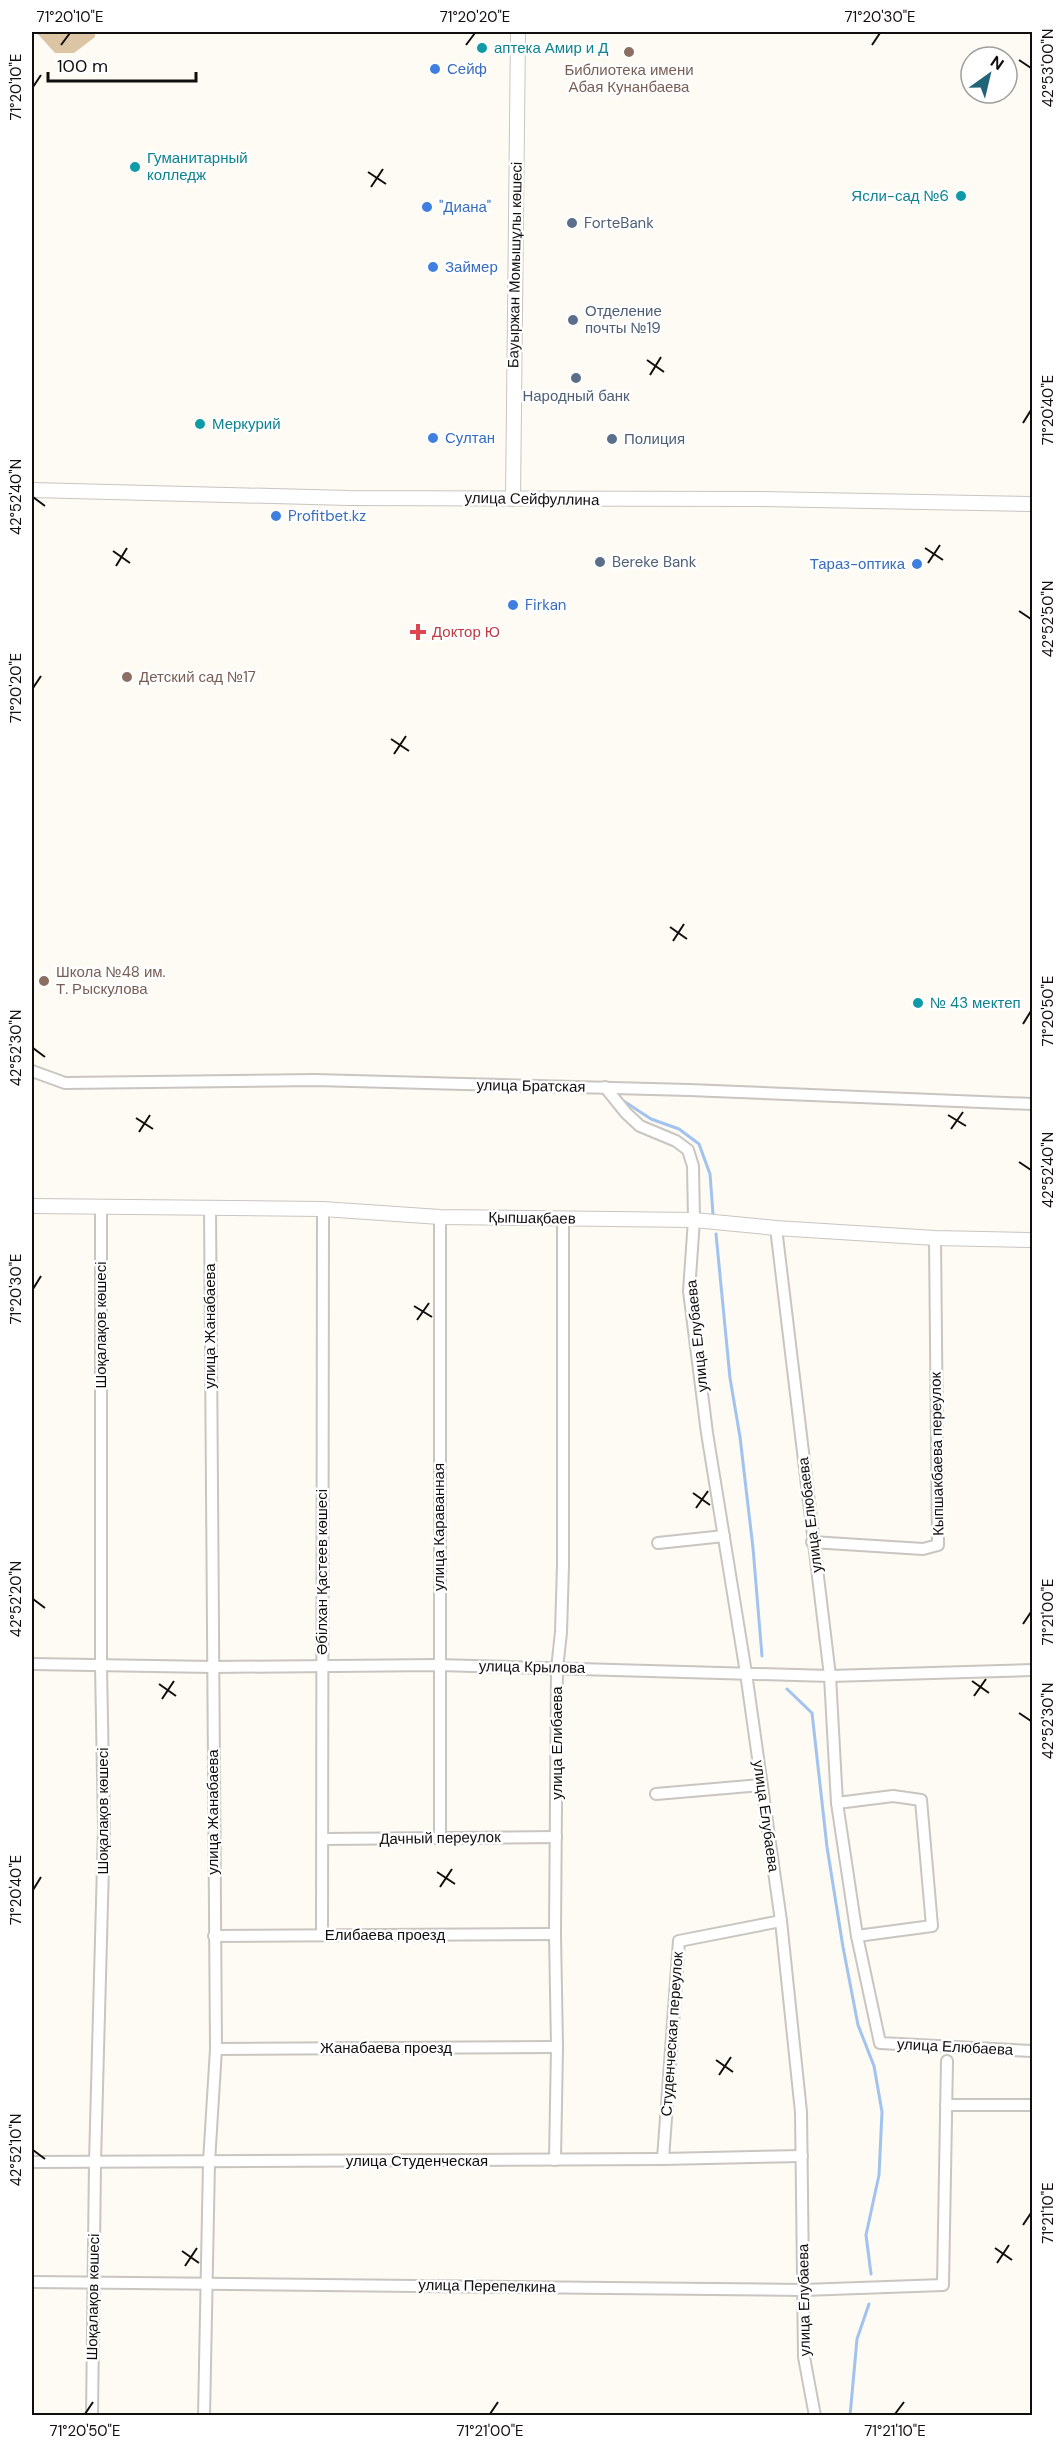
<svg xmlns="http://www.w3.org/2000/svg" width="1064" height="2447" font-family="'DM Sans',sans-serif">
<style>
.green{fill:#dbc5a4}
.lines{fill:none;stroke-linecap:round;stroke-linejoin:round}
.stream{stroke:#a1c3ed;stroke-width:3}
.minor-casing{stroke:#c9c5c0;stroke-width:14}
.tertiary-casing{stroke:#c9c5c0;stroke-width:16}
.minor{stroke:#fff;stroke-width:10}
.tertiary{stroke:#fff;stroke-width:14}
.ticks{fill:none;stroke:#110f0d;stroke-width:2}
.culture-dot{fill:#0f9aa8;stroke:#fff;stroke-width:2}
.education-dot{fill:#8d6e63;stroke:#fff;stroke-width:2}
.shop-dot{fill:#3f7fe0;stroke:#fff;stroke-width:2}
.service-dot{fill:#5c6f8a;stroke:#fff;stroke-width:2}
.health-dot{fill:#e0444e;stroke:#fff;stroke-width:2}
.labels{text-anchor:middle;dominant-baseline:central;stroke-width:5;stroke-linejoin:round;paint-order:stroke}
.culture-label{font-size:15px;fill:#0d838f;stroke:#fff;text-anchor:start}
.shop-label{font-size:15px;fill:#366cbe;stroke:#fff;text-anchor:start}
.education-label{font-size:15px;fill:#785e54;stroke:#fff;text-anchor:start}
.service-label{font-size:15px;fill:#4e5e75;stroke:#fff;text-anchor:start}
.street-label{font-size:15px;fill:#110f0d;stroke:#fff}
.health-label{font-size:15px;fill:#be3a42;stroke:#fff;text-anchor:start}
.neatline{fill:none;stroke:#110f0d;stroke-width:2}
.ticks-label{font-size:15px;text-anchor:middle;fill:#110f0d}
</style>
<rect width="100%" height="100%" fill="#fefaf4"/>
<path class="green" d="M36,32H95V37L74,53H55Z"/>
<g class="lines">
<g class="stream">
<path d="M622,1100L651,1119L679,1129L699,1144L710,1174L713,1214"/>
<path d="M716,1234L730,1378L740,1437L753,1548L762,1656"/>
<path d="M787,1689L812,1713L827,1847L843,1947L858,2025L874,2066L882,2112L879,2175L866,2235L871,2274"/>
<path d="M850,2416L857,2339L869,2304"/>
</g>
<g class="minor-casing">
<g id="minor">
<path d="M32,1071L65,1083L315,1080L689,1090L1032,1104"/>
<path d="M605,1087L626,1113L640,1126L676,1141L688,1150L693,1166L694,1220L689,1291L707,1433L746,1673L781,1921L801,2112L804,2357L815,2416"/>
<path d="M776,1228L830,1676L837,1803L857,1936L880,2043L1032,2051"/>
<path d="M812,1542L923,1549L938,1545L935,1238"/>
<path d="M658,1543L724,1536"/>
<path d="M32,1664L213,1667L438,1665L830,1676L1032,1670"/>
<path d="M656,1794L761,1785"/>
<path d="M837,1803L893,1796L921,1800L932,1926L857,1936"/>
<path d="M440,1837V1217"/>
<path d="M323,1839L556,1837"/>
<path d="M322,1935L323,1209"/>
<path d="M214,1936L555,1934"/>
<path d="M216,2049L557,2047"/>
<path d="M946,2105H1032"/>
<path d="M663,2159L679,1941L781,1921"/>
<path d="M555,2160L557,2047L555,1934L557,1669L561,1632L563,1565V1218"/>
<path d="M32,2162L663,2159L802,2156"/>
<path d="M32,2282L803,2290L943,2285L947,2061"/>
<path d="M92,2416L95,2162L104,1828L101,1666V1207"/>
<path d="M204,2416L209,2162L216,2049L210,1208"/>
</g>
</g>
<g class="tertiary-casing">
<g id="tertiary">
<path d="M32,490L349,498L760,499L1032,504"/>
<path d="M513,499L518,32"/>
<path d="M32,1206L323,1209L440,1217L694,1220L776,1228L935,1238L1032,1240"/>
</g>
</g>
<use href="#minor" class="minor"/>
<use href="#tertiary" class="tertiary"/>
</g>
<path class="ticks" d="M61,45L70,33M466,45L475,33M872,45L880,33M1019,60L1031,68M33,87L41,75M368,172L386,184M371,187L383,169M647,360L664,372M650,375L661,357M1023,423L1031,410M33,497L45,506M925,548L943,560M113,551L130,563M928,563L940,545M116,566L127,548M1019,611L1031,619M33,688L41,676M391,739L409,751M394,754L406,736M670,927L687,939M673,941L684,924M1023,1024L1031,1011M33,1048L45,1057M948,1115L966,1126M136,1118L153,1129M951,1129L963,1112M139,1132L150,1115M1019,1162L1031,1170M33,1289L41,1276M414,1306L432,1317M417,1320L429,1303M693,1493L710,1505M696,1508L708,1491M33,1599L45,1608M1023,1624L1031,1612M972,1681L989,1693M159,1684L176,1696M974,1696L986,1679M162,1699L174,1681M1019,1713L1031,1721M437,1872L455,1884M440,1887L452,1869M33,1890L41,1877M716,2060L733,2072M719,2075L731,2057M33,2150L45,2159M1023,2225L1031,2213M995,2248L1012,2260M182,2251L199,2263M997,2263L1009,2245M185,2266L197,2248M85,2414L93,2402M490,2414L498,2402M895,2414L904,2402"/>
<g class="culture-dot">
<circle cx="482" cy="48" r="6"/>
<circle cx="135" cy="167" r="6"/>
<circle cx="961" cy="196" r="6"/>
<circle cx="200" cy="424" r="6"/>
<circle cx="918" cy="1003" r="6"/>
</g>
<g class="education-dot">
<circle cx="629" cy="52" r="6"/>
<circle cx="127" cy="677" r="6"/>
<circle cx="44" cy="981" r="6"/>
</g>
<g class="shop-dot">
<circle cx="435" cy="69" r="6"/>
<circle cx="427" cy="207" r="6"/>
<circle cx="433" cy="267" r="6"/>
<circle cx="433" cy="438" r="6"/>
<circle cx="276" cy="516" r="6"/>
<circle cx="917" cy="564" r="6"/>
<circle cx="513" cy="605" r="6"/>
</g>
<g class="service-dot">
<circle cx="572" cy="223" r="6"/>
<circle cx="573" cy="320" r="6"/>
<circle cx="576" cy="378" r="6"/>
<circle cx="612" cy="439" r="6"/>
<circle cx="600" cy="562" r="6"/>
</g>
<path class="health-dot" d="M415 623h6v6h6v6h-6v6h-6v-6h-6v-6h6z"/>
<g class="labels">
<g class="culture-label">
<text x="494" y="48">аптека Амир и Д</text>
<text x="147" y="158">Гуманитарный<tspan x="147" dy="17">колледж</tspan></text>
<text x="949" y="196" text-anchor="end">Ясли-сад №6</text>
<text x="212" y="424">Меркурий</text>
<text x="930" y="1003">№ 43 мектеп</text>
</g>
<g class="shop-label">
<text x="447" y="69">Сейф</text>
<text x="439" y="207">"Диана"</text>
<text x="445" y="267">Займер</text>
<text x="445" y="438">Султан</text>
<text x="288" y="516">Profitbet.kz</text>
<text x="905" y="564" text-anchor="end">Тараз-оптика</text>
<text x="525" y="605">Firkan</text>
</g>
<g class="education-label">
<text x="629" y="70" text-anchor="middle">Библиотека имени<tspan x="629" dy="17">Абая Кунанбаева</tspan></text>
<text x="139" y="677">Детский сад №17</text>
<text x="56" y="972">Школа №48 им.<tspan x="56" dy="17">Т. Рыскулова</tspan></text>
</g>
<g class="service-label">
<text x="584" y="223">ForteBank</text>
<text x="585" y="311">Отделение<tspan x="585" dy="17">почты №19</tspan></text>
<text x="576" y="396" text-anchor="middle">Народный банк</text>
<text x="624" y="439">Полиция</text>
<text x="612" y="562">Bereke Bank</text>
</g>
<g class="street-label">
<text transform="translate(515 265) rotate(-89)">Бауыржан Момышұлы көшесі</text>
<text transform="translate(532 499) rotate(1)">улица Сейфуллина</text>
<text transform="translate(531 1086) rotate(1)">улица Братская</text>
<text transform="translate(532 1218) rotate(1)">Қыпшақбаев</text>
<text transform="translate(101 1325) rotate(-90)">Шоқалақов көшесі</text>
<text transform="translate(210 1326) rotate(-90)">улица Жанабаева</text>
<text transform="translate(697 1336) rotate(-96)">улица Елубаева</text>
<text transform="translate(937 1454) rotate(-91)">Кыпшакбаева переулок</text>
<text transform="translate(810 1515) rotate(-97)">улица Елюбаева</text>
<text transform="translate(439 1527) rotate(-90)">улица Караванная</text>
<text transform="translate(322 1572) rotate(-90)">Әбілхан Қастеев көшесі</text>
<text transform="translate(532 1667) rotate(1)">улица Крылова</text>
<text transform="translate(557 1743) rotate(-90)">улица Елибаева</text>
<text transform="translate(103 1811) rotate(-90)">Шоқалақов көшесі</text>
<text transform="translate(213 1812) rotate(-90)">улица Жанабаева</text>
<text transform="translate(766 1816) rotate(82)">улица Елубаева</text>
<text transform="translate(440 1838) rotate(-1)">Дачный переулок</text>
<text x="385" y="1935">Елибаева проезд</text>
<text transform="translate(672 2034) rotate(-86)">Студенческая переулок</text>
<text transform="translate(955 2047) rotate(3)">улица Елюбаева</text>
<text x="386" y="2048">Жанабаева проезд</text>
<text x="417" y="2161">улица Студенческая</text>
<text transform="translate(487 2286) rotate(1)">улица Перепелкина</text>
<text transform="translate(93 2297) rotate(-89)">Шоқалақов көшесі</text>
<text transform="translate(804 2300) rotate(-91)">улица Елубаева</text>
</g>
<g class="health-label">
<text x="432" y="632">Доктор Ю</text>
</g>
</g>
<rect width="1064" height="2447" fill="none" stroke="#ffffff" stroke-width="66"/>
<g transform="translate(989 75) rotate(34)"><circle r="28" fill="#ffffff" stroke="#a09f9e" stroke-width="1.5"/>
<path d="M0-4.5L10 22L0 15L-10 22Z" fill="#226477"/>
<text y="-9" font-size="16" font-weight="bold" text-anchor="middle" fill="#110f0d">N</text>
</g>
<path d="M48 72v9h148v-9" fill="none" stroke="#110f0d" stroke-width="3"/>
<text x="57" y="72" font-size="18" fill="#110f0d" stroke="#ffffff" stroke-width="4.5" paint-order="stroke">100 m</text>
<rect x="33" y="33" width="998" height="2381" class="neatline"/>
<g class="ticks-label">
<text x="70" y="22">71°20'10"E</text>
<text x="475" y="22">71°20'20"E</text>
<text x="880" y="22">71°20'30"E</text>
<text transform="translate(1048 68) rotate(-90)" y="5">42°53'00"N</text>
<text transform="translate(16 87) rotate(-90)" y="5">71°20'10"E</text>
<text transform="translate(1048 410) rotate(-90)" y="5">71°20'40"E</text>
<text transform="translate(16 497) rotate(-90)" y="5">42°52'40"N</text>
<text transform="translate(1048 619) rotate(-90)" y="5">42°52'50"N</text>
<text transform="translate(16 688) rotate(-90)" y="5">71°20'20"E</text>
<text transform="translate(1048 1011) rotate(-90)" y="5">71°20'50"E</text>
<text transform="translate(16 1048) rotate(-90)" y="5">42°52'30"N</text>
<text transform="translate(1048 1170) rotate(-90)" y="5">42°52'40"N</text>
<text transform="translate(16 1289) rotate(-90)" y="5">71°20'30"E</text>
<text transform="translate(16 1599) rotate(-90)" y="5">42°52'20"N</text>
<text transform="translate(1048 1612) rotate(-90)" y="5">71°21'00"E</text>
<text transform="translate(1048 1721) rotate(-90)" y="5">42°52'30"N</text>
<text transform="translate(16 1890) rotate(-90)" y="5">71°20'40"E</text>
<text transform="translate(16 2150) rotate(-90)" y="5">42°52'10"N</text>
<text transform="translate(1048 2213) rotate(-90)" y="5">71°21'10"E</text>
<text x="85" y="2436">71°20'50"E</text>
<text x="490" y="2436">71°21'00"E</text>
<text x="895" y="2436">71°21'10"E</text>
</g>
</svg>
